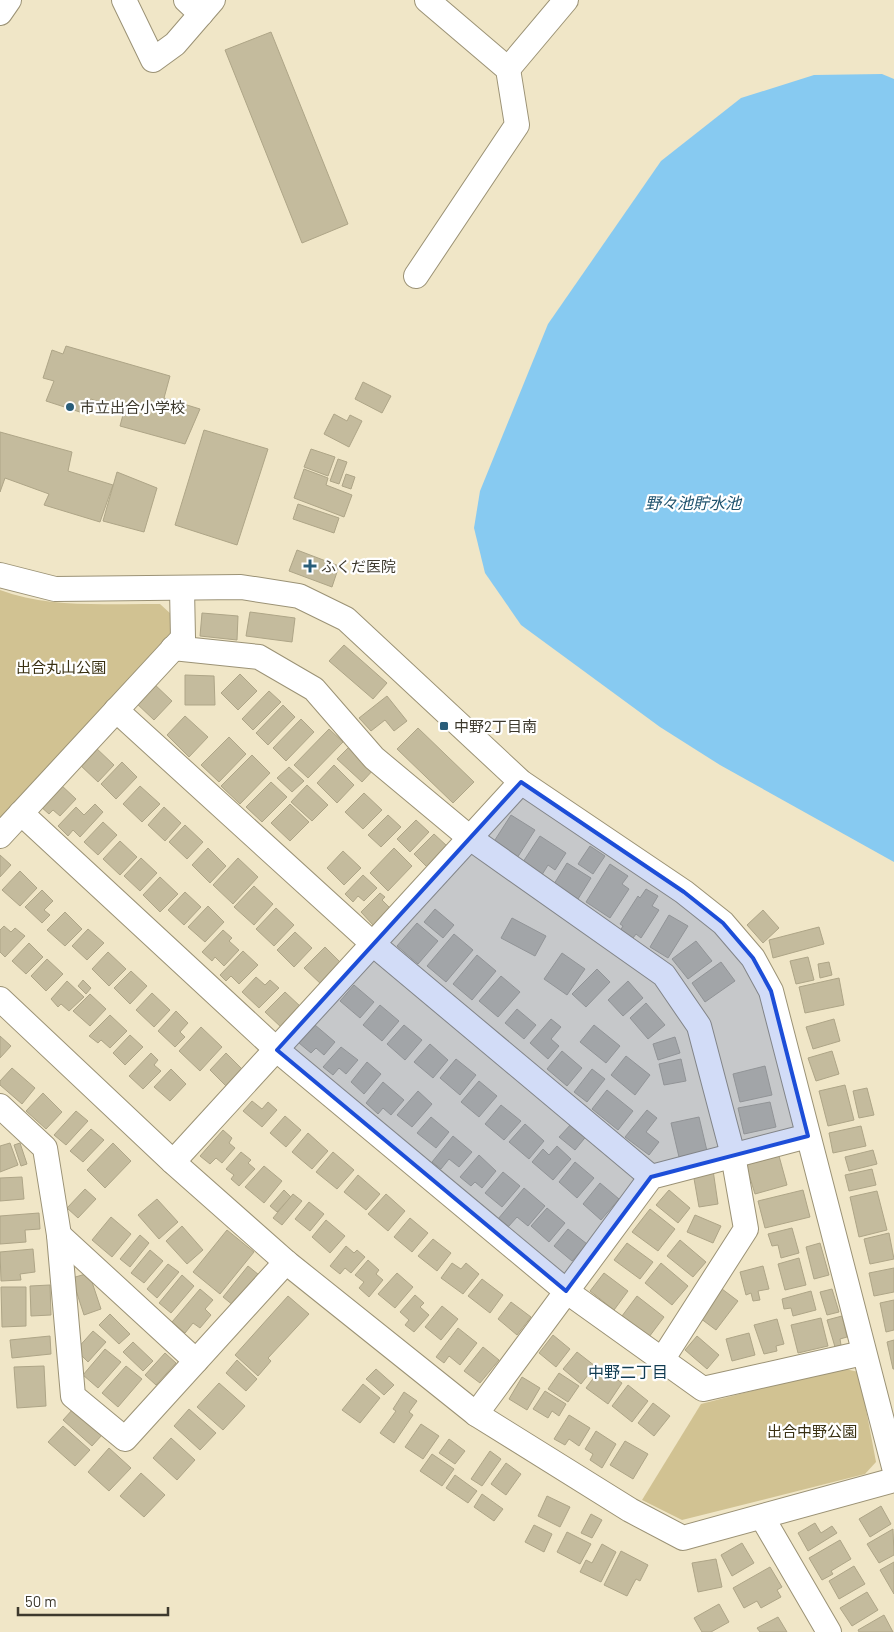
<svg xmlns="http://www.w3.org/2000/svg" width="894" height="1632" font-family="Barlow,'Noto Sans JP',sans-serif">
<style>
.green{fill:#d1c292}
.water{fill:#87caf1}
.building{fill:#c4bb9d;stroke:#aea587}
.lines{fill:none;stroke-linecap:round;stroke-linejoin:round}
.minor-casing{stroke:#9b9275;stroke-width:26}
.minor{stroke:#fff;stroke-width:24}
.marked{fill:#1d4ed8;fill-opacity:0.2;stroke:#1d4ed8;stroke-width:4;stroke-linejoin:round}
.poi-dot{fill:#295d79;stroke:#fff;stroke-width:2}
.labels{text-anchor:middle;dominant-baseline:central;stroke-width:4.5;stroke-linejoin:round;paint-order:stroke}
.poi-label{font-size:15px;fill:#3d392d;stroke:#fff;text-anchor:start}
.park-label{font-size:15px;fill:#393012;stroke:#fff}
.water-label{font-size:16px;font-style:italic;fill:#20536e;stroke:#fff}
.neighbourhood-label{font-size:16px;fill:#113c52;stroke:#fff}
</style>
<rect width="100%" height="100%" fill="#f0e6c7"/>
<g class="green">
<path d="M0,590C52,609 105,603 160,604L172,615L174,633L0,824Z"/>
<path d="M840,1368L859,1372L876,1462L865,1474L682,1520L642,1500L701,1404Z"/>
</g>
<path class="water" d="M882,74L894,79V862L720,765L660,727L521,625L485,573L474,528L480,491L548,324L661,161L741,98L814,75Z"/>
<g class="building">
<path d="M271,32L348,224L302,243L225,50Z"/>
<path d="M66,346L170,376L164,398L200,409L185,444L120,426L124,411L91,399L86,414L46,401L54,381L43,378L52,350L63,354Z"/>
<path d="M363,382L391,396L382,413L355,399Z"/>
<path d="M334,414L347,421L350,415L362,421L349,447L324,434Z"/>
<path d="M204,430L268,449L237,545L175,525Z"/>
<path d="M0,432L72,452L68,471L113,485L100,522L44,505L49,494L5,478L0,492Z"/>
<path d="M311,449L335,457L328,476L304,467Z"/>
<path d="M338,459L347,462L339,484L330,481Z"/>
<path d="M304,469L328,478L326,485L352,495L344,517L294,498Z"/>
<path d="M117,472L157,488L144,532L103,521Z"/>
<path d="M346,474L355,477L351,489L342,486Z"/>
<path d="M298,504L339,518L334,533L293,519Z"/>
<path d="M297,550L339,566L332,587L289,571Z"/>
<path d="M250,612L295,618L292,642L246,636Z"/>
<path d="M202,613L238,616L237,640L200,636Z"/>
<path d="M344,645L387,683L373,699L329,661Z"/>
<path d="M240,674L257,691L238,710L221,693Z"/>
<path d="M185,675L214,676L215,705H185Z"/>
<path d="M152,682L172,701L154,720L134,701Z"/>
<path d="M269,691L281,702L253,730L242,719Z"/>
<path d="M387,696L407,721L394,731L385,720L371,731L359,718Z"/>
<path d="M283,705L295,717L268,745L256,733Z"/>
<path d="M185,716L208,737L189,757L167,735Z"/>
<path d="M301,719L314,732L286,761L273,748Z"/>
<path d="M418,728L474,782L453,803L397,749Z"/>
<path d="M329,729L343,742L308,778L294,765Z"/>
<path d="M229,737L246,754L219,782L201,765Z"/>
<path d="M351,745L375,768L362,782L337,759Z"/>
<path d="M95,747L114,765L98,782L79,764Z"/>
<path d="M252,755L270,773L240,804L221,786Z"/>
<path d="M122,762L137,777L116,799L101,784Z"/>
<path d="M334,765L354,785L337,803L317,783Z"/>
<path d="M289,767L304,781L292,792L277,778Z"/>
<path d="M271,782L287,797L262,822L246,807Z"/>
<path d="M60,784L76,799L60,816L53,810L49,814L40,806Z"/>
<path d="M307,785L328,805L312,821L291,802Z"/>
<path d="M140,786L160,804L142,822L123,804Z"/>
<path d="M364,793L382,810L363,829L345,812Z"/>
<path d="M95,804L103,812L80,837L73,830L68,836L58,826L76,807L84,815Z"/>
<path d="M290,804L309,822L290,841L271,823Z"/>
<path d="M164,807L181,823L165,841L148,825Z"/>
<path d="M388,815L401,827L381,847L368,835Z"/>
<path d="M511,815L535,830L517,858L493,843Z"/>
<path d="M416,820L429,832L410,852L397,839Z"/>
<path d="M103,822L117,835L98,855L84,842Z"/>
<path d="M185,825L203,842L187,859L169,842Z"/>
<path d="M434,834L447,846L427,867L414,854Z"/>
<path d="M540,836L566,853L555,870L548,865L540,878L521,865Z"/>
<path d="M120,841L137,857L120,875L103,859Z"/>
<path d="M590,846L605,856L593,874L578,864Z"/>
<path d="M208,848L226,866L210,883L192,865Z"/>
<path d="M394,848L412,866L388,891L370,873Z"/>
<path d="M343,851L361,868L344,885L327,868Z"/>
<path d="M0,855L11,865L0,877Z"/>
<path d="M141,858L157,873L140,891L124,876Z"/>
<path d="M238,858L258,877L233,904L213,885Z"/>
<path d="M567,863L591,878L578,899L554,884Z"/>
<path d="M610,864L628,876L622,884L629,889L610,918L586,902Z"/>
<path d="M20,871L37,888L20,906L2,890Z"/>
<path d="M363,875L377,888L364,901L358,896L353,902L345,894Z"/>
<path d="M160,877L178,894L160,912L143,895Z"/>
<path d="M254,886L273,904L254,925L234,907Z"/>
<path d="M646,889L658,896L652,906L659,910L641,938L636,934L630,942L618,934L623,926L620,924L638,896L640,898Z"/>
<path d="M42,890L53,901L44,910L50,915L42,923L25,907Z"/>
<path d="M185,892L201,907L184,925L168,910Z"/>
<path d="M380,893L385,897L382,900L390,908L373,925L361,912Z"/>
<path d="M208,906L224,922L205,942L188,927Z"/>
<path d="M276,908L294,925L274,946L256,929Z"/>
<path d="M435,909L454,925L443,938L424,922Z"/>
<path d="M763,910L779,928L763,943L747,925Z"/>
<path d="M65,912L82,929L65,946L47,930Z"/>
<path d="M669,915L688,926L668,958L650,947Z"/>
<path d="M512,918L546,936L535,956L501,938Z"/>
<path d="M417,923L438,941L418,964L397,946Z"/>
<path d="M4,926L11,932L15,928L25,936L5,957L0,952V930Z"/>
<path d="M819,927L824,944L773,958L769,940Z"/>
<path d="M88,929L104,943L87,960L72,946Z"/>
<path d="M223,930L232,938L229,941L239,950L224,966L215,957L212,961L202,952Z"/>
<path d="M295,932L312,948L294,967L277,950Z"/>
<path d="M454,934L473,950L446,982L427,966Z"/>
<path d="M696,941L712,961L688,979L672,959Z"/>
<path d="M29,943L43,957L26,974L12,961Z"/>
<path d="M325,947L342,964L322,985L304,968Z"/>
<path d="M243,951L258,965L239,984L231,976L226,981L220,975Z"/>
<path d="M108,952L126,969L109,986L92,969Z"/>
<path d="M562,953L585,969L567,995L544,979Z"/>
<path d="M477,955L496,971L472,1000L453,984Z"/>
<path d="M808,957L814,980L796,984L790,961Z"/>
<path d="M47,959L63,974L46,991L31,976Z"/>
<path d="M721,962L735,981L705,1002L692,983Z"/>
<path d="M829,962L832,975L820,978L818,964Z"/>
<path d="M597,969L610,982L586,1007L572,994Z"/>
<path d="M131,971L147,986L130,1004L114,988Z"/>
<path d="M501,976L520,992L498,1017L479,1001Z"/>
<path d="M256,977L265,985L270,980L279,988L259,1008L242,992Z"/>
<path d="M839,978L844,1005L805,1013L799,987Z"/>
<path d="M83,980L91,988L86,994L78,986Z"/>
<path d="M67,981L84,997L69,1011L61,1004L58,1007L51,999Z"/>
<path d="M628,981L643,998L623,1016L608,1000Z"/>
<path d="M354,985L374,1002L360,1018L340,1001Z"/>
<path d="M285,992L301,1007L282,1028L265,1012Z"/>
<path d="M152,993L170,1010L154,1027L136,1010Z"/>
<path d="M90,994L106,1009L90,1026L73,1011Z"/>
<path d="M646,1003L665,1025L648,1039L630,1018Z"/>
<path d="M380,1005L399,1021L382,1041L363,1025Z"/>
<path d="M517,1009L536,1025L524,1039L505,1023Z"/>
<path d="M176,1011L188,1023L180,1032L185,1037L175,1047L158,1031Z"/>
<path d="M110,1015L127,1031L110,1048L101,1040L98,1043L89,1036Z"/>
<path d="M551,1019L561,1027L551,1039L559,1046L548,1059L530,1043Z"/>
<path d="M834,1019L840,1041L813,1049L806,1027Z"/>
<path d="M315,1025L335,1042L324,1055L316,1048L311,1053L299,1043Z"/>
<path d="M404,1025L422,1040L405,1060L387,1044Z"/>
<path d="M594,1025L620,1046L606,1063L580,1042Z"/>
<path d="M201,1027L222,1047L200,1071L179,1051Z"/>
<path d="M130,1035L143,1047L125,1065L113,1053Z"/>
<path d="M0,1036L11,1046L0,1058Z"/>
<path d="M675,1037L680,1053L658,1060L653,1044Z"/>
<path d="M430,1044L448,1060L433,1078L414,1062Z"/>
<path d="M341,1047L358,1060L346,1074L339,1068L333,1075L323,1067Z"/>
<path d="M562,1051L582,1068L567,1086L547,1069Z"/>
<path d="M832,1051L839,1074L816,1081L808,1058Z"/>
<path d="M151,1053L158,1060L154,1065L161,1071L143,1089L129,1076Z"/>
<path d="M226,1053L242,1069L226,1086L210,1070Z"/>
<path d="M626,1056L650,1075L635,1095L611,1075Z"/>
<path d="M456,1059L476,1075L460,1095L440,1078Z"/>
<path d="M681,1059L686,1081L664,1085L659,1064Z"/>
<path d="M367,1062L381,1074L364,1094L351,1082Z"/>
<path d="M765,1066L772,1095L740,1102L733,1074Z"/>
<path d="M12,1068L35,1088L22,1104L0,1085V1081Z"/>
<path d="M171,1069L186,1084L170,1101L154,1087Z"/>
<path d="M592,1069L605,1079L587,1102L574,1092Z"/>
<path d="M479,1081L497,1096L479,1117L461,1102Z"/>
<path d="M383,1082L404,1100L391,1115L383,1108L378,1114L366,1103Z"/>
<path d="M845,1085L854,1120L828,1126L819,1091Z"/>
<path d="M867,1088L874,1115L859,1118L853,1091Z"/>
<path d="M607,1090L633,1111L618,1130L592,1109Z"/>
<path d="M418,1091L432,1104L412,1127L397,1115Z"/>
<path d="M43,1093L62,1112L46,1129L26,1111Z"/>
<path d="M252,1101L262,1109L268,1102L277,1110L262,1127L243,1111Z"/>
<path d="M770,1102L776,1127L744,1134L738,1108Z"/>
<path d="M501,1105L521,1121L504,1140L485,1124Z"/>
<path d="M647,1110L657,1118L646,1132L659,1142L649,1155L625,1137Z"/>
<path d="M76,1111L88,1121L66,1145L54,1135Z"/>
<path d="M285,1116L301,1130L286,1147L270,1133Z"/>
<path d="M431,1117L449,1132L436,1148L417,1133Z"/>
<path d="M699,1117L707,1151L679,1157L671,1123Z"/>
<path d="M573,1122L588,1134L575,1150L559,1137Z"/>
<path d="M525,1124L544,1141L529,1159L509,1142Z"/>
<path d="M861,1126L866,1146L833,1153L829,1133Z"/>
<path d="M91,1129L104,1140L83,1162L70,1151Z"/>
<path d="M223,1130L232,1138L229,1143L235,1148L222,1163L216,1158L210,1164L200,1156Z"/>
<path d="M308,1133L328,1151L312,1169L292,1152Z"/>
<path d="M453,1136L472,1152L459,1167L449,1159L441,1169L432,1162Z"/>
<path d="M10,1143L18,1165L0,1172V1146Z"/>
<path d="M20,1143L27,1164L21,1166L14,1145Z"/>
<path d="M113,1143L131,1161L105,1188L87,1170Z"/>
<path d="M557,1146L571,1159L553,1180L532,1162L543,1149L549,1155Z"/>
<path d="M873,1150L877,1164L849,1171L845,1157Z"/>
<path d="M241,1152L251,1160L248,1163L255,1169L239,1186L231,1179L234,1175L226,1169Z"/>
<path d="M333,1152L354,1170L337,1189L316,1172Z"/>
<path d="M479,1155L496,1171L482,1188L475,1182L471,1186L460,1177Z"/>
<path d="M779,1156L787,1185L755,1194L746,1165Z"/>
<path d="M575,1162L594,1178L577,1198L559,1182Z"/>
<path d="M264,1166L282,1181L264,1203L245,1187Z"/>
<path d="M872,1169L876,1185L849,1191L845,1175Z"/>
<path d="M713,1170L718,1204L699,1207L693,1173Z"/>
<path d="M503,1172L520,1186L502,1207L485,1193Z"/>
<path d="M358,1175L380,1194L366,1210L344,1192Z"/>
<path d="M22,1177L24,1199L0,1201V1178Z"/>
<path d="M600,1183L619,1199L601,1220L583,1204Z"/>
<path d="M524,1188L545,1206L528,1226L517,1217L508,1227L498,1219Z"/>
<path d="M85,1189L96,1199L78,1218L67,1208Z"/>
<path d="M284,1190L291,1197L277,1212L270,1206Z"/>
<path d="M669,1190L690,1208L678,1223L656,1205Z"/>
<path d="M803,1190L810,1217L765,1228L758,1201Z"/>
<path d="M877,1191L887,1230L859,1237L850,1197Z"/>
<path d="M293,1194L302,1201L282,1225L273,1218Z"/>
<path d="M386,1194L405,1211L388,1231L368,1214Z"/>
<path d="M157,1199L178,1222L159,1239L138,1215Z"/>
<path d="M309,1202L324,1214L310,1231L295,1219Z"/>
<path d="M547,1208L565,1223L549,1242L531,1226Z"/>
<path d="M650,1209L675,1229L658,1251L632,1232Z"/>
<path d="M39,1213L40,1229L25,1230L26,1242L0,1244V1216Z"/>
<path d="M695,1215L721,1226L713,1243L687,1232Z"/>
<path d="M111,1217L131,1234L112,1257L92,1240Z"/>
<path d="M410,1218L428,1233L412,1252L394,1237Z"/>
<path d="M326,1220L345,1236L330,1253L312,1237Z"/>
<path d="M182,1226L203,1250L187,1264L166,1241Z"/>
<path d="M792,1228L799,1253L781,1258L778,1245L772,1246L768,1234Z"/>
<path d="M568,1229L587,1244L572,1261L554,1246Z"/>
<path d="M227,1230L254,1252L220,1294L193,1272Z"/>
<path d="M889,1233L894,1259L870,1264L864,1239Z"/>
<path d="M140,1235L149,1243L130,1267L120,1259Z"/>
<path d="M433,1239L451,1253L437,1271L418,1256Z"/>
<path d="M680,1240L706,1262L693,1277L667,1256Z"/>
<path d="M627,1243L653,1262L640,1279L614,1260Z"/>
<path d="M820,1243L829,1275L814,1279L806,1247Z"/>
<path d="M346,1246L354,1253L357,1250L365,1257L351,1273L345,1268L340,1274L330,1266Z"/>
<path d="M33,1249L35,1272L20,1274L21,1280L1,1281L0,1252Z"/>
<path d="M150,1250L163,1261L144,1283L131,1273Z"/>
<path d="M799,1258L806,1285L785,1290L778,1264Z"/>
<path d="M368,1260L379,1270L376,1274L383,1280L369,1297L359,1288L364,1282L355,1275Z"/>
<path d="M452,1263L461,1269L466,1263L479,1274L463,1294L441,1278Z"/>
<path d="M661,1263L688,1286L672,1305L645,1283Z"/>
<path d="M168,1264L179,1272L157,1298L147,1289Z"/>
<path d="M248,1266L259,1275L234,1306L223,1297Z"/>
<path d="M763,1266L769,1289L758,1291L760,1300L753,1301L751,1293L746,1295L740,1272Z"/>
<path d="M894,1268V1292L874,1296L869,1273Z"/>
<path d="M89,1273L101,1309L84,1315L72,1278Z"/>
<path d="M397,1273L413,1287L395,1308L378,1294Z"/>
<path d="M604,1273L628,1291L614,1310L590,1291Z"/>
<path d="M182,1275L194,1286L171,1313L159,1303Z"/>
<path d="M482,1279L503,1295L490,1313L468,1296Z"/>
<path d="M50,1285L51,1315L31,1316L30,1286Z"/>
<path d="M1,1287H26V1326L2,1327Z"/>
<path d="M200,1289L213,1300L205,1309L211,1315L200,1328L193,1323L185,1333L172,1322Z"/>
<path d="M722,1289L738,1301L716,1330L700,1318Z"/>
<path d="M832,1289L839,1312L827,1315L820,1292Z"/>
<path d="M811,1291L816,1310L793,1316L791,1308L784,1309L782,1299Z"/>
<path d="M415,1295L424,1303L420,1307L429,1315L414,1332L405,1325L409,1320L400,1312Z"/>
<path d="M288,1296L309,1314L268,1358L271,1361L258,1376L235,1355Z"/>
<path d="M637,1296L664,1317L649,1337L622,1316Z"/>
<path d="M894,1300V1330L886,1332L880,1303Z"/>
<path d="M511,1302L531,1317L517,1335L498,1319Z"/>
<path d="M442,1306L458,1319L441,1340L425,1327Z"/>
<path d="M110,1314L130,1334L119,1344L99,1325Z"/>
<path d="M842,1316L847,1337L840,1339L841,1345L835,1347L827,1320Z"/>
<path d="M821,1318L828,1346L798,1353L791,1325Z"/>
<path d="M777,1319L784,1344L776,1346L777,1351L764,1354L754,1325Z"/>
<path d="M458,1328L477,1343L460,1365L449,1356L444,1363L436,1357Z"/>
<path d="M93,1331L106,1342L88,1362L76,1350Z"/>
<path d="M749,1333L755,1355L732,1361L726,1339Z"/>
<path d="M553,1335L570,1349L556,1367L539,1353Z"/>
<path d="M50,1336L51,1354L12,1358L10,1340Z"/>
<path d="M697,1336L719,1355L707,1369L685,1350Z"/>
<path d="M894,1340V1369H893L887,1342Z"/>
<path d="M133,1342L153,1361L143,1371L123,1352Z"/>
<path d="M483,1347L499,1360L480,1383L464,1371Z"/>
<path d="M105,1349L121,1362L98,1388L83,1375Z"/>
<path d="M577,1352L595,1366L581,1384L563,1369Z"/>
<path d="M165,1353L176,1363L156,1385L145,1375Z"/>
<path d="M237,1360L257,1379L246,1391L226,1373Z"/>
<path d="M44,1366L46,1406L17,1408L14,1367Z"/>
<path d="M126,1366L142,1379L118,1407L102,1393Z"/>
<path d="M601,1368L622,1383L608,1404L586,1388Z"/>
<path d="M376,1369L394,1385L384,1395L366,1379Z"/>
<path d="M559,1373L579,1386L568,1402L548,1389Z"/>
<path d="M522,1377L540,1388L527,1410L509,1399Z"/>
<path d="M219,1383L245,1406L223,1430L197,1407Z"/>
<path d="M363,1384L380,1398L360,1423L342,1410Z"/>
<path d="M628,1385L648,1401L632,1422L612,1406Z"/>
<path d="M545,1391L566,1404L559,1416L552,1411L548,1418L533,1409Z"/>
<path d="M404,1392L417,1401L409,1412L413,1415L394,1443L380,1433L396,1411L393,1409Z"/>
<path d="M653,1403L670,1416L654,1436L638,1423Z"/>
<path d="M73,1409L102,1435L92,1446L63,1420Z"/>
<path d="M189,1409L216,1433L200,1450L174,1426Z"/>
<path d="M569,1415L590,1428L579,1446L569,1439L565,1445L554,1439Z"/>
<path d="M421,1424L439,1436L423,1459L405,1447Z"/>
<path d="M63,1426L90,1450L75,1466L48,1442Z"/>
<path d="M596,1431L616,1444L602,1468L590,1460L593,1454L585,1449Z"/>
<path d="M171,1438L195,1460L177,1480L153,1458Z"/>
<path d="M449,1439L465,1451L455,1464L439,1453Z"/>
<path d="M625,1441L648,1454L633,1479L610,1465Z"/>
<path d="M109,1448L131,1468L109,1491L88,1472Z"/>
<path d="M490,1451L501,1459L482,1486L471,1479Z"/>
<path d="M432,1454L454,1469L442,1486L420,1471Z"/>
<path d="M506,1463L521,1474L506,1495L491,1484Z"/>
<path d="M141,1473L165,1495L144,1517L120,1496Z"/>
<path d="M455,1475L477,1491L468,1503L446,1488Z"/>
<path d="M482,1494L503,1509L494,1521L474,1507Z"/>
<path d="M547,1496L570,1507L560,1527L538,1516Z"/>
<path d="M881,1506L891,1524L870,1537L859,1519Z"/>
<path d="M591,1514L602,1520L592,1538L581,1533Z"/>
<path d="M815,1523L821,1533L832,1526L837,1533L808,1551L798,1533Z"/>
<path d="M534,1525L552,1534L544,1552L525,1542Z"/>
<path d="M893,1529L894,1555L879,1563L867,1544Z"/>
<path d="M567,1532L591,1544L580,1564L557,1552Z"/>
<path d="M840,1540L851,1559L831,1571L833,1574L822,1580L809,1558Z"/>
<path d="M742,1543L754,1563L732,1576L721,1555Z"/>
<path d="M602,1544L616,1552L601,1582L580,1572L586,1560L592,1563Z"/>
<path d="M621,1551L648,1565L640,1581L636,1579L627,1596L604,1585Z"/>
<path d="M716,1559L722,1587L698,1592L692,1563Z"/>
<path d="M894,1562V1594L880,1570Z"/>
<path d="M854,1566L865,1584L839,1599L829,1581Z"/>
<path d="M770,1567L782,1587L777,1590L781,1597L761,1608L757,1601L744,1608L733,1588Z"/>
<path d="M867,1592L878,1610L852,1626L840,1608Z"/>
<path d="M719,1604L729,1622L711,1632H702L694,1618Z"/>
<path d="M884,1615L893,1632H859L858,1630Z"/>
<path d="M778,1617L787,1632H760L757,1628Z"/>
</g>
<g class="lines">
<g class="minor-casing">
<g id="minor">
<path d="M124,0L153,60L175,44L213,0"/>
<path d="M186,0L201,14"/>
<path d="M0,13L9,0"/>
<path d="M508,69L566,0"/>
<path d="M416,276L517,125L508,69L427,0"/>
<path d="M0,575L55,589L241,587L299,596L346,619L521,782L684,892L723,923L753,958L771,991L894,1467"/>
<path d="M173,648L259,657L314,689L374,758L470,838L664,975L699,1026L733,1155L746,1229L662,1360"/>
<path d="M116,710L373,944L651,1177"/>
<path d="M21,813L277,1050L566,1291L703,1389L863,1353"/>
<path d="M0,836L183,638L182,589"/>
<path d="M0,999L173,1162L286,1262L476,1414L630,1510L683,1538L894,1480"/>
<path d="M0,1106L45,1148L59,1235L73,1396L125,1439L286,1262"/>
<path d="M173,1162L521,782"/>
<path d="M59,1235L196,1361"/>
<path d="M476,1414L651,1177L808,1136"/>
<path d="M762,1517L829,1632"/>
</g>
</g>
<use href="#minor" class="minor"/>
</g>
<path class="marked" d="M521,782L684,892L723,923L753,958L771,991L808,1136L651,1177L566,1291L277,1050Z"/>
<g class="poi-dot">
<circle cx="70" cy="407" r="5"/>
<path d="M307.5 558.5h5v5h5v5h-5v5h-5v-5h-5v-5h5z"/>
<rect x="439" y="721" width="10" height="10" rx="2.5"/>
</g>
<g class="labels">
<g class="poi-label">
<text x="80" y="407">市立出合小学校</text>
<text x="321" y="566">ふくだ医院</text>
<text x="454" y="726">中野2丁目南</text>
</g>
<g class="park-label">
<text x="61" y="667">出合丸山公園</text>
<text x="812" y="1431">出合中野公園</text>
</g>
<g class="water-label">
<text x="693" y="502">野々池貯水池</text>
</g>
<g class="neighbourhood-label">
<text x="628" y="1371">中野二丁目</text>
</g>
</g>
<path d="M18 1607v8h150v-8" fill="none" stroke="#3d392d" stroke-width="2.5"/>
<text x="25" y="1607" font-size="15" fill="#3d392d" stroke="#ffffff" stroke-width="4" paint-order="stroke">50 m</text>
</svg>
